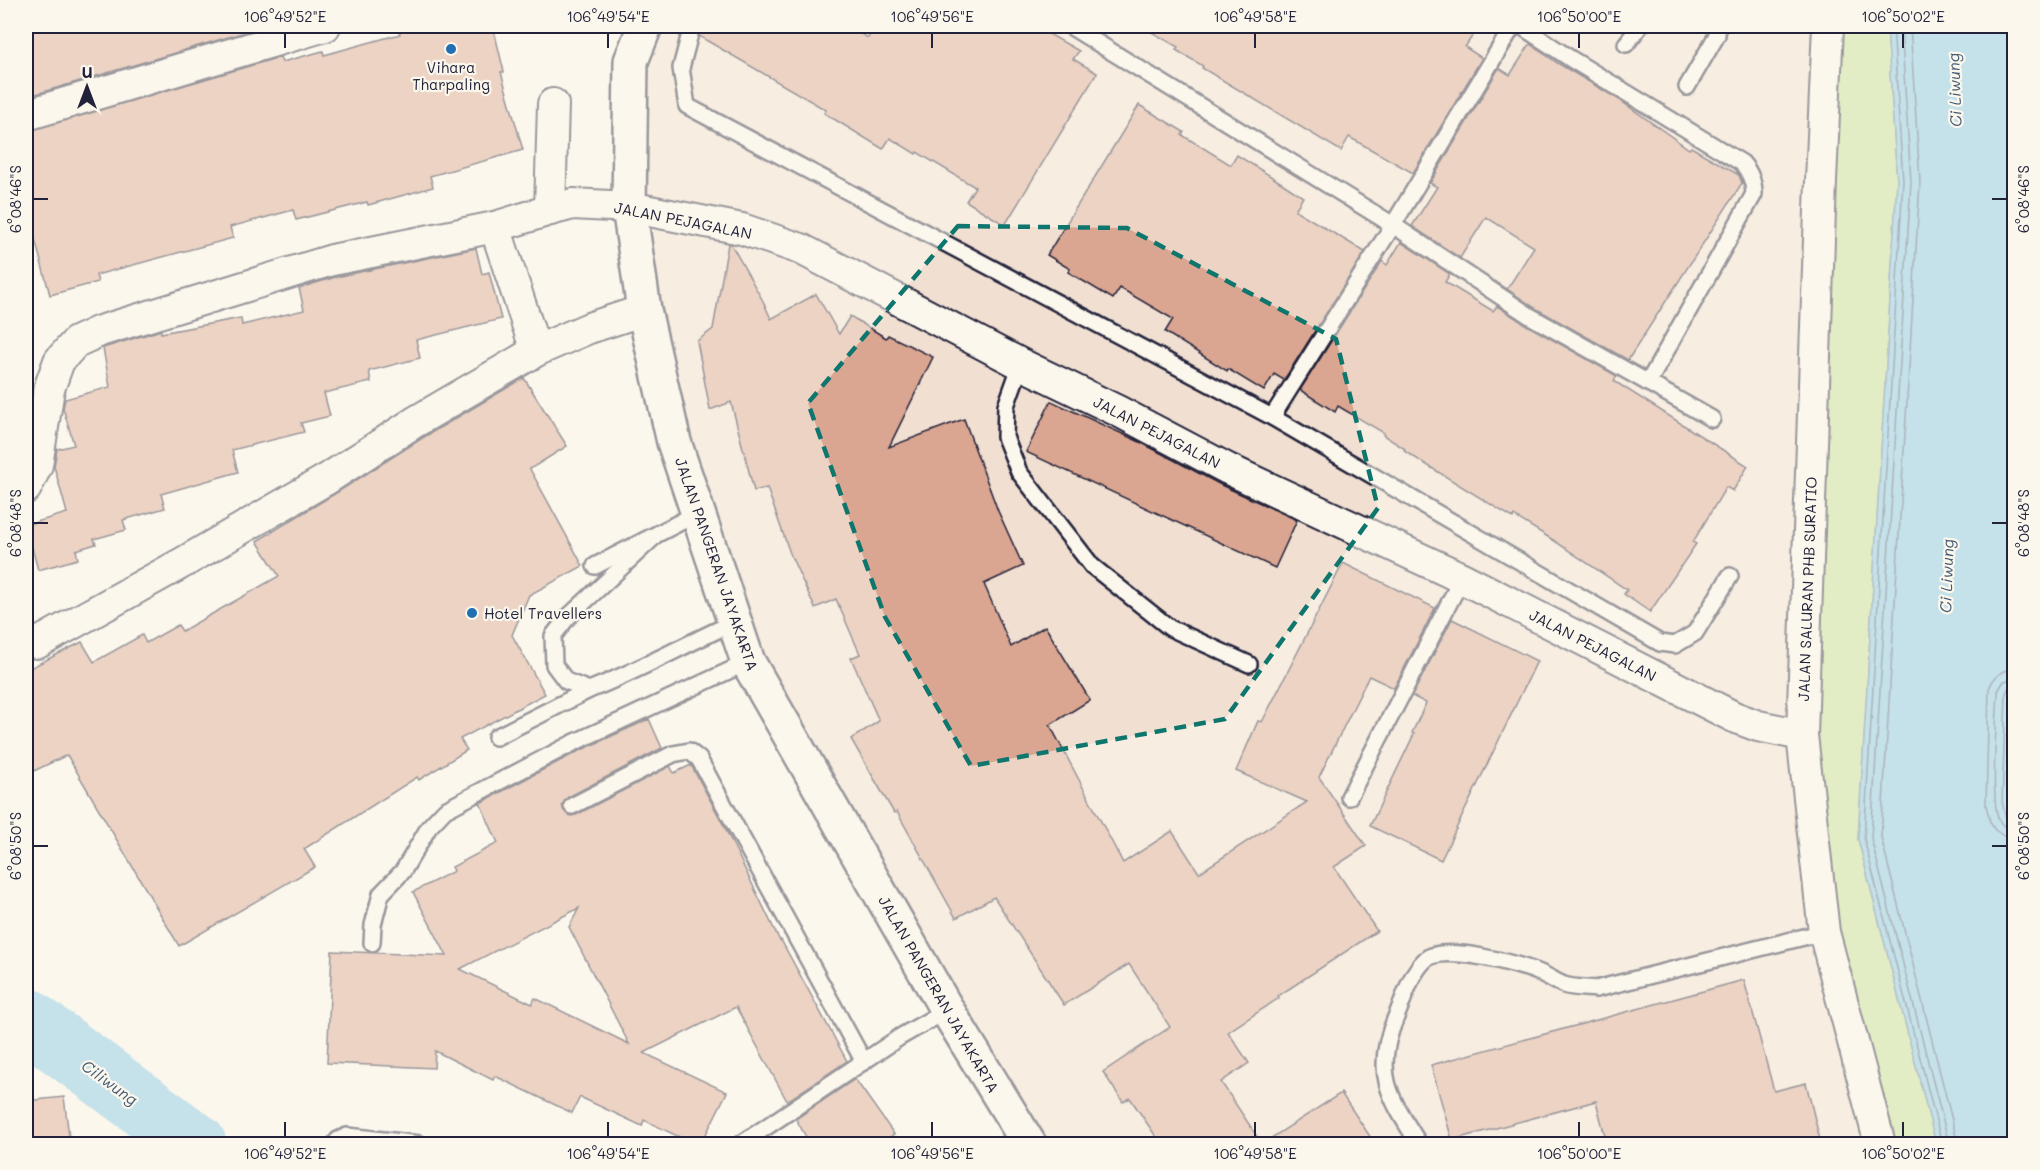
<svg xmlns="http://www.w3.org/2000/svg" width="2040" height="1170" font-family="Mali,sans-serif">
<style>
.built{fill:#f1dfd1}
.green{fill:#c6e096;stroke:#748168;stroke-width:1.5}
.water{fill:#84c5e5;stroke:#5d84a1;stroke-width:1.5}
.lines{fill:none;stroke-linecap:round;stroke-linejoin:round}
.shore{stroke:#49637f;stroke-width:1.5}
.river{stroke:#84c5e5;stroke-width:63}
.building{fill:#dba691;stroke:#22223b;stroke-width:1.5;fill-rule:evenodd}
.lane-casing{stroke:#22223b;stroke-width:20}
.street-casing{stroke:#22223b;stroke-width:34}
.secondary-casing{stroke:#22223b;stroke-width:38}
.lane{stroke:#fbf7ec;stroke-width:15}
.street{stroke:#fbf7ec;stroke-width:30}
.secondary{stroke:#fbf7ec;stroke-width:33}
.marked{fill:none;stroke:#0f766e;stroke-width:4.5;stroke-dasharray:12 8;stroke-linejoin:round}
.ticks{fill:none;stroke:#22223b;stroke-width:2}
.poi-dot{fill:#1f6fb2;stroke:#fbf7ec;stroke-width:2}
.labels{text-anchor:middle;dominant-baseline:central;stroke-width:4.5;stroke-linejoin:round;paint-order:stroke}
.poi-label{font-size:15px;fill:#22223b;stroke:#fbf7ec}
.street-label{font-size:15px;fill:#22223b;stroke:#fbf7ec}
.water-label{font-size:16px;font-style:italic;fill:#445b76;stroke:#fbf7ec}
.neatline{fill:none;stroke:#22223b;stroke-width:2}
.ticks-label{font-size:15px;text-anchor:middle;fill:#22223b}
</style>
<rect width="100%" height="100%" fill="#fbf7ec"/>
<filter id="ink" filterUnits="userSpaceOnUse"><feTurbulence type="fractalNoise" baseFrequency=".0167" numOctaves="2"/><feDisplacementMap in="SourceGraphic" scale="12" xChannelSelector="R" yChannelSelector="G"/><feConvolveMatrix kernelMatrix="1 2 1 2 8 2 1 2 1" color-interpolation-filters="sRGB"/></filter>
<g filter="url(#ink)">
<path class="built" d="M648,26H1828L1816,285L1879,1144H1030L748,662L629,207Z"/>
<g class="green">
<path d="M1829,26H1887L1897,181L1858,839L1936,1144H1880L1824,932L1802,735Z"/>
<path d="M2014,598V825L2008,802Z"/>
</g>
<path class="water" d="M1887,26H2014V598L2008,802L2014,825V1144H1936L1858,839L1897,181Z"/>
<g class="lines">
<g class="shore">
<path d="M1893,26L1903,181L1864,839L1942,1144"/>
<path d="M1901,26L1911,182L1871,838L1949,1144"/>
<path d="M1910,26L1920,182L1881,837L1958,1144"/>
<path d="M2014,669C2001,670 1993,677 1989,689L1986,805L1990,822L1995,830L2005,837L2014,838"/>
<path d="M2014,679L2004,681L1998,691C1997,717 1990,801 1999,820C2002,827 2008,829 2014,829"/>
<path d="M2014,686L2009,687L2006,693L2002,802L2006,818L2014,822"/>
</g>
<path class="river" d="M26,1019L195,1144"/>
</g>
<g class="building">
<path d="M26,26H266L26,97Z"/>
<path d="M398,26H493L504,72H501L523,150L430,176L433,187L368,205L367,202L296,220L293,210L230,227L233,238L96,275L98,282L50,295L26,206V132L280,57L282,62L323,51L324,55L400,34Z"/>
<path d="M701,26H847L868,38L875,26H1035L1079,51L1073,59L1097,73L1005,225L966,201L975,187L917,152L916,154L890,138L883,149L824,113L826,110L699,36Z"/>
<path d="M1141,26H1479L1465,47L1482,58L1413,173L1349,137L1341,151L1202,68L1203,66L1176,50L1178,47Z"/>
<path d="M1530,44L1559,64L1618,99L1689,149L1691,147L1739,175L1742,183L1628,360L1535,308L1507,289L1534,247L1486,217L1460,258L1412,226L1437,187L1430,183L1499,68L1510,75Z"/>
<path d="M1139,105L1184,132L1182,135L1231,165L1237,155L1280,182L1303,197L1295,210L1365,252L1284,380L1274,374L1264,391L1228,369L1227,371L1165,332L1173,319L1120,288L1113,299L1068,272L1070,269L1047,255Z"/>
<path d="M1401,242L1450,274L1445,282L1493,311L1497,306L1525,324L1617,376L1614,381L1748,466L1733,491L1726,487L1693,542L1696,544L1650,612L1624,594L1627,590L1553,540L1514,516L1513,518L1404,451L1405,449L1383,435L1384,433L1338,406L1335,412L1300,390L1382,261L1387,265Z"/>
<path d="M728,244H731L763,301L771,319L816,294L839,334L850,316L886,338L888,335L933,357L889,447L964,419L998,511L1023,566L984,584L1011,647L1045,626L1090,700L1050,725L1123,863L1172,831L1199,873L1307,802L1236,771L1258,721L1262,722L1343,563L1435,608L1394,688L1369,676L1319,777L1366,846L1334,867L1377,931L1278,996L1279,998L1228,1032L1249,1063L1221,1082L1262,1144L1341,1093L1375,1144H1161L1130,1098L1123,1102L1103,1072L1170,1027L1129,964L1064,1005L994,897L956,918L897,812L894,813L851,739L879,721L851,658L860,654L836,599L815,608L791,556L767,488L754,491L731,402L710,410L697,341L713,329Z"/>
<path d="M476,248L482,274L489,272L501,319L416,340L420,358L369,371L371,382L324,393L330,416L301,423L304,432L232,450L238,472L161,494L165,508L123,520L126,530L94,539L96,544L76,550L78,559L38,570L26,525L67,513L54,466L57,449L74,445L63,408L65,399L110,387L103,348L161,330V333L241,318L242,325L304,310L299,288L336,277Z"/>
<path d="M524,378L567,446L530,469L583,566L529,595L512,635L545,694L460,739L467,750L419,780L417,777L304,849L315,867L179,946L67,755L34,771L26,754V670L82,642L94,662L142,635L146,643L178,625L182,631L279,576L257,541L336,493L424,437Z"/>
<path d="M1051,401L1140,442L1221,485L1297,520L1275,568L1026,452Z"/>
<path d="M1452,619L1537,661L1441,860L1370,826L1414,734L1412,733L1426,703L1412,696Z"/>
<path d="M649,719L662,748L568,797L562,805L564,811L571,816L576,815L670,766L674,773L691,765L721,820L780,941L781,940L847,1061L787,1101L736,1007L644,1053L727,1092L701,1144H694L644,1120L642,1126L580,1097L572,1113L495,1076L493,1080L435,1051L434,1068L327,1063L332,951L447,956L413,892L454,871L452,867L498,843L480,803L577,752ZM579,908L569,927L629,1044L535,998L532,1004L460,969Z"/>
<path d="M1744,980L1774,1091L1806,1083L1821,1144H1607L1596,1101L1452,1140L1431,1065Z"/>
<path d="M855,1079L894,1134L880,1144H810L796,1119Z"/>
<path d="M64,1097L70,1144H26V1101Z"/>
</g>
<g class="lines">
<g class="lane-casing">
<g id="lane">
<path d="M692,26L681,68L687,106L1272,417L1660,643L1675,645L1695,633L1730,576"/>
<path d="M1070,26L1393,225L1530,316L1712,419"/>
<path d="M1521,26L1571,59L1742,163C1750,172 1754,182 1754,194L1648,383"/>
<path d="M1626,44L1640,26"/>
<path d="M1687,87L1717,35V26"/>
<path d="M1021,364L1006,406L1005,437L1019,472L1092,566L1170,628L1249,664"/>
<path d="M1272,417L1393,225L1513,26"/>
<path d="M653,538L567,618L553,636L554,665L566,681L589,690C639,671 685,644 735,622"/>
<path d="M595,566L698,513"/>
<path d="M496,737L589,690"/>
<path d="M1349,797L1462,578"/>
<path d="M572,806L673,754L689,751L699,759L864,1062"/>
<path d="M372,943L373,925L381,894L403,871L429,827L445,810L573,743L748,662"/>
<path d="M335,1144L338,1140L347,1136L420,1144"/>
<path d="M741,1144L900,1037L947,1010"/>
<path d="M1419,1144C1390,1098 1372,1073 1396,1017C1404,999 1410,974 1425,960C1442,943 1519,964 1540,973C1548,976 1556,982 1564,985C1574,988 1586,988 1596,989L1824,932"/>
</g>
</g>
<g class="street-casing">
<g id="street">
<path d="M1828,26L1821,181L1802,735L1824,932L1880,1144"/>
<path d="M26,115L325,26"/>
<path d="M550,210L553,104"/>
<path d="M495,227L536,351"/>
<path d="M26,488L37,465L49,389L59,361L76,342L100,331L332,260L495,227L550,210L573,204L629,207L742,229L801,249L1021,364L1118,411L1228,469L1462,578L1734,717L1758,726L1802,735"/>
<path d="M26,642L38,643L184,562L327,479L415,422L536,351L589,328L644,310"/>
</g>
</g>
<g class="secondary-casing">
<path id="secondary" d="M645,26L631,61L629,207L644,310L674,442L748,662L947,1010L1029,1144"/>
</g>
<use href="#lane" class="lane"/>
<use href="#street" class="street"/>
<use href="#secondary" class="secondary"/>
</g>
</g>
<path d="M0 0H2040V1170H0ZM958,226L1127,228L1336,339L1378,508L1225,719L971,766L885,617L808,403Z" fill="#fbf7ec" fill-opacity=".55" fill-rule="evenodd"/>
<path class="marked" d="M958,226L1127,228L1336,339L1378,508L1225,719L971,766L885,617L808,403Z"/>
<path class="ticks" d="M285,33V48M608,33V48M932,33V48M1255,33V48M1579,33V48M1903,33V48M33,199H48M1992,199H2007M33,523H48M1992,523H2007M33,846H48M1992,846H2007M285,1122V1137M608,1122V1137M932,1122V1137M1255,1122V1137M1579,1122V1137M1903,1122V1137"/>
<g class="poi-dot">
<circle cx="451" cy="49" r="6"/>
<circle cx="472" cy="613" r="6"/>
</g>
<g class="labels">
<g class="poi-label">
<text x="451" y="67">Vihara<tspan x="451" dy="17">Tharpaling</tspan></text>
<text x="484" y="613" text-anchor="start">Hotel Travellers</text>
</g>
<g class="street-label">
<text transform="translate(683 220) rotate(11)">JALAN PEJAGALAN</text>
<text transform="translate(1157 432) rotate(27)">JALAN PEJAGALAN</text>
<text transform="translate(717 564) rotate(71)">JALAN PANGERAN JAYAKARTA</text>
<text transform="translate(1807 589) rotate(-88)">JALAN SALURAN PHB SURATIO</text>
<text transform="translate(1593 645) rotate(27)">JALAN PEJAGALAN</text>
<text transform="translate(939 994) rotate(60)">JALAN PANGERAN JAYAKARTA</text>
</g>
<g class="water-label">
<text transform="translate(1954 90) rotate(-92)">Ci Liwung</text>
<text transform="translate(1946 576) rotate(-88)">Ci Liwung</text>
<text transform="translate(110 1082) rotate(36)">Ciliwung</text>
</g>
</g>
<rect width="2040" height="1170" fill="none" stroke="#fbf7ec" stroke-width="66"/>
<g transform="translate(87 87)" stroke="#fbf7ec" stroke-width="4.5" paint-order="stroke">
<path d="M0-4.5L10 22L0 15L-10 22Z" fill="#22223b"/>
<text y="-9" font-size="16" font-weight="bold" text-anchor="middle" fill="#22223b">U</text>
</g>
<rect x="33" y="33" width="1974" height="1104" class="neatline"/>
<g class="ticks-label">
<text x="285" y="22">106°49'52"E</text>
<text x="608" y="22">106°49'54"E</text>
<text x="932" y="22">106°49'56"E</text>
<text x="1255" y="22">106°49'58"E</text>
<text x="1579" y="22">106°50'00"E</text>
<text x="1903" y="22">106°50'02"E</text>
<text transform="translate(16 199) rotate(-90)" y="5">6°08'46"S</text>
<text transform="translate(2024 199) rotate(-90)" y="5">6°08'46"S</text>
<text transform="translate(16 523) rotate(-90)" y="5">6°08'48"S</text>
<text transform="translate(2024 523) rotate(-90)" y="5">6°08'48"S</text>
<text transform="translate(16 846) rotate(-90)" y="5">6°08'50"S</text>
<text transform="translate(2024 846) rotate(-90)" y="5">6°08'50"S</text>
<text x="285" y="1159">106°49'52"E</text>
<text x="608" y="1159">106°49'54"E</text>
<text x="932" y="1159">106°49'56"E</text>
<text x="1255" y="1159">106°49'58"E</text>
<text x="1579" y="1159">106°50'00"E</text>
<text x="1903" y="1159">106°50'02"E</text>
</g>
</svg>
